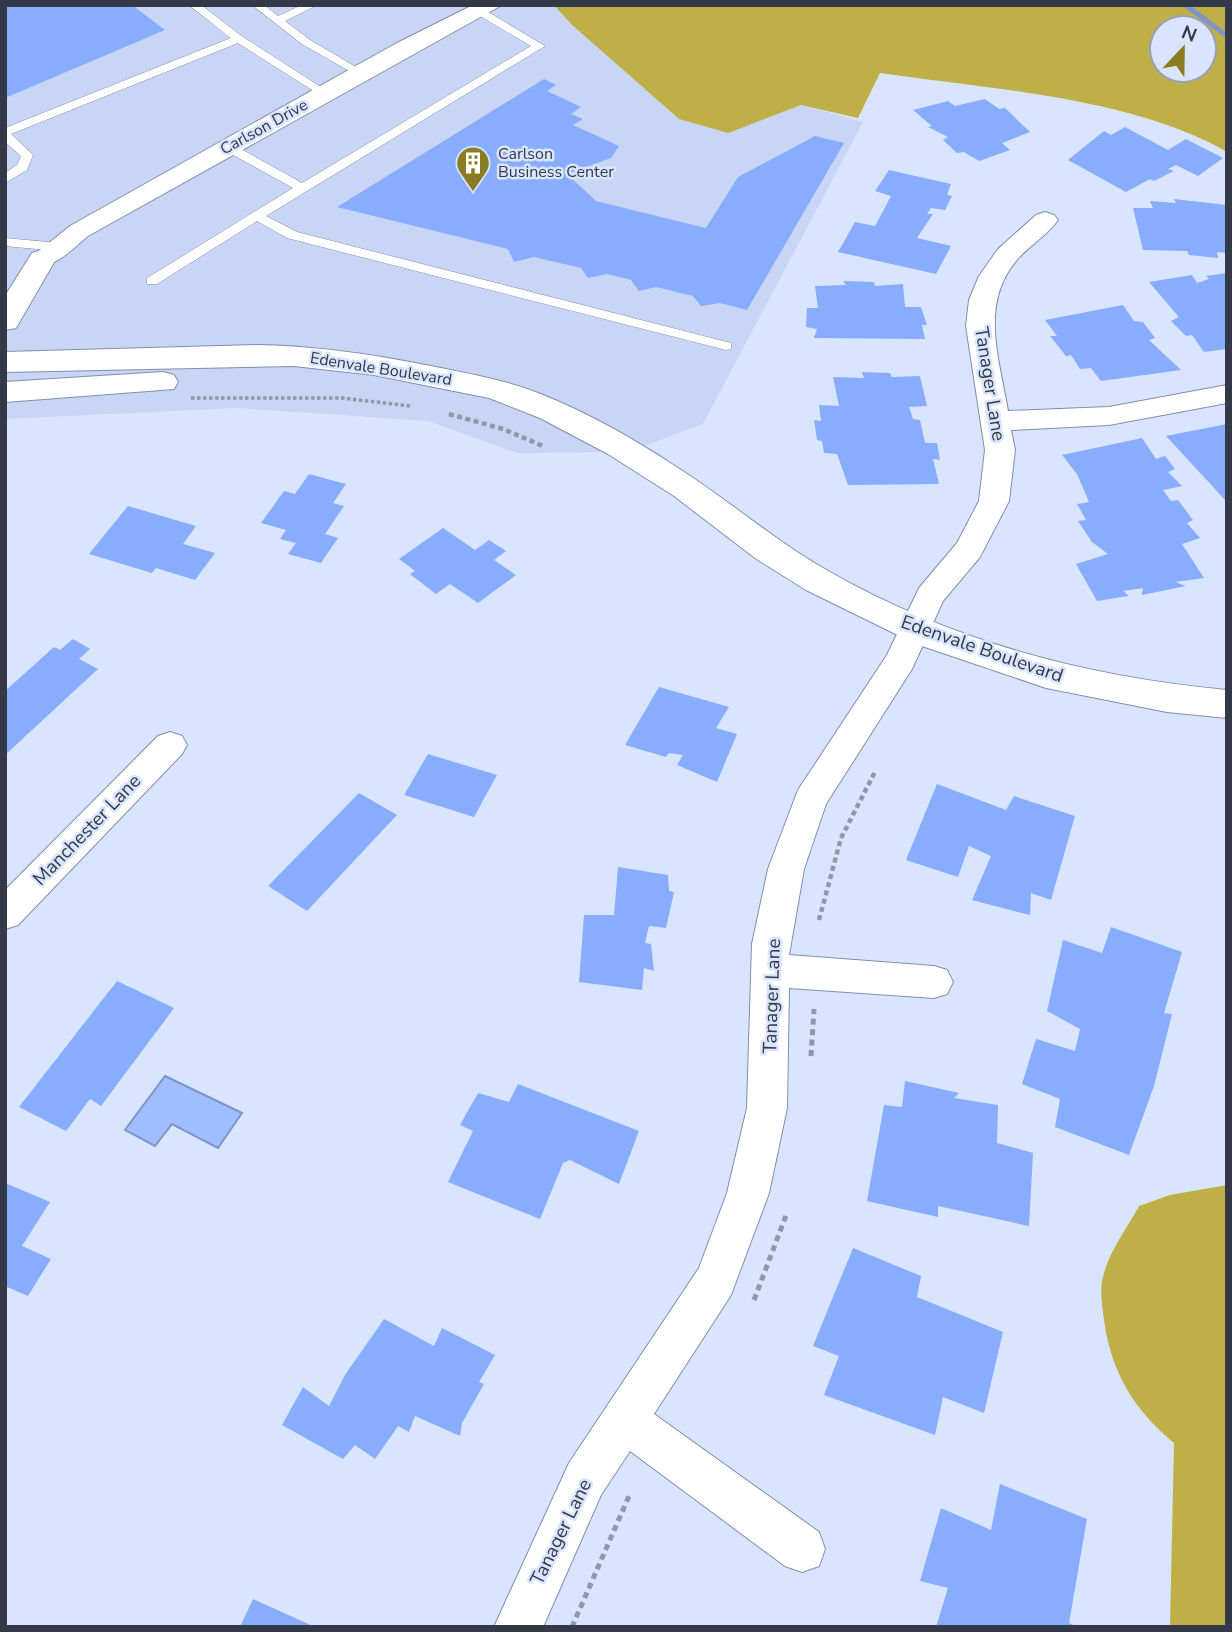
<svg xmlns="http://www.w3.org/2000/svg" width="1232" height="1632" font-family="'Nunito Sans',sans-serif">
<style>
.built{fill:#c8d5f4}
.forest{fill:#bfaf47;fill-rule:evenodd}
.water{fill:#9fbdff;stroke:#7f95c8;stroke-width:2}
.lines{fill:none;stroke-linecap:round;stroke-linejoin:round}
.stream{fill:#7f95c8;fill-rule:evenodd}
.building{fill:#88acfe}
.service-casing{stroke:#818fac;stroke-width:1}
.minor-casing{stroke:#818fac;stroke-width:2}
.tertiary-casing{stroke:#818fac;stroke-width:2}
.path-far2{stroke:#8e97ab;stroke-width:3.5;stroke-dasharray:3.5 2.5;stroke-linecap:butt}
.path-far1{stroke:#8e97ab;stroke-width:4.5;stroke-dasharray:5 3.5;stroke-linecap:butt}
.path{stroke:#8e97ab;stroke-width:5;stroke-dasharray:6 4.5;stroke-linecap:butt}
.service{fill:#fff;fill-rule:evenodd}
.minor{fill:#fff;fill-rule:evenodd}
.tertiary{fill:#fff;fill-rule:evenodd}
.labels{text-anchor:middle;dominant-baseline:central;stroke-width:5;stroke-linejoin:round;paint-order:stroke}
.far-street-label{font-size:16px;fill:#333946;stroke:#d9e5ff}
.far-poi-label{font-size:16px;fill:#333946;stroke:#d9e5ff;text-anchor:start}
.street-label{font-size:19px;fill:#333946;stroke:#d9e5ff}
</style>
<rect width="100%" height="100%" fill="#d9e5ff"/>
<path class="built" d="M5,5H554L571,24L678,118L728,132L802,105L863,122L703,424L628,452L516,453L428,421L237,408L5,419Z"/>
<g class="forest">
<path d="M554,5H1227V152C1132,97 988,89 880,73L858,118L801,105L728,133L679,119L571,24ZM1162,28H1204V70H1162Z"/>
<path d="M1227,1185V1627H1170L1174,1443C1134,1410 1111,1372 1104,1320C1102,1304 1099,1289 1104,1273C1110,1250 1128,1227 1139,1206L1170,1195Z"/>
</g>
<path class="water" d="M165,1076L242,1113L218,1148L172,1124L155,1146L125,1130Z"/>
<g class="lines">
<path class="stream" d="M1181,5H1190L1227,33V39Z"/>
</g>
<g class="building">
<path d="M5,5H132L165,30L5,98Z"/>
<path d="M544,79L556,85L547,91L581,107L571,114L583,119L573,125L619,146L611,158L567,174L596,201L706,228L738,177L815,136L844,143L747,310L720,303L701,306L693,296L656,287L639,291L631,280L607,274L588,278L581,268L534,257L514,262L508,249L337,207Z"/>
<path d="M985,99L999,109L1005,108L1030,132L1002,143L1010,150L979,161L964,152L957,153L943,140L948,137L928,127L932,126L913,110L948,101L955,106Z"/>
<path d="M1125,127L1168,150L1186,139L1223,158L1198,176L1176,165L1168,169L1174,171L1154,181L1150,179L1126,192L1068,160L1104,131L1111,135Z"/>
<path d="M889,170L951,184L947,195L952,196L945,210L931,208L927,214H933L917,238L951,246L936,274L838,252L855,222L875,226L891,196L875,191Z"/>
<path d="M1174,199L1227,205V253L1217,252L1218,258L1189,255L1187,251L1143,250L1133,208H1153L1150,201L1176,203Z"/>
<path d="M1227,273V349L1204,352L1192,335L1186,336L1171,321L1179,317L1149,282L1192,275L1197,283L1209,279L1206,276Z"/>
<path d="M843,281L874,282L875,286L903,284L905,307H921L927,325H922L925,339L814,338L817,329L806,327L807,308H818L815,286L846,285Z"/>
<path d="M1123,305L1134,321L1143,322L1155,338L1149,340L1181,370L1101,381L1091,368L1080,369L1071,355L1066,356L1050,336H1057L1045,320Z"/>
<path d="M862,372L890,373L892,377L920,376L927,406L909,407L913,419L920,420L925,443H937L940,460L933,459L939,484L848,485L837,454L824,453L822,441L817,440L814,420L821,421L819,405L839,406L833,377L864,378Z"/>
<path d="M1227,424V502L1166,436Z"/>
<path d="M1142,438L1156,459L1165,456L1175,469L1168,472L1182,486L1163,490L1171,501L1178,500L1193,520L1187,523L1200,538L1182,544L1204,578L1175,582L1186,586L1142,595L1143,588L1123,591L1129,596L1097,601L1076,564L1108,554L1092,542L1078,521L1086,520L1077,504L1089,502L1077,474L1062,455Z"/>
<path d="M309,474L346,484L333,503L344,506L325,534L338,538L321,563L288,554L296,543L280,539L286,530L261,523L284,491L295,494Z"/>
<path d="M128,506L196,526L183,544L215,553L195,580L156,568L152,573L89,554Z"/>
<path d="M443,528L475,550L489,540L506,551L494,560L516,575L478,603L450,584L436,594L410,574L415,571L399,559Z"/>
<path d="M73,639L90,649L79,659L98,669L5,755V691L54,647L60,650Z"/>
<path d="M659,687L729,707L716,728L737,734L717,782L677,765L683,755L669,753L666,757L625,745Z"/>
<path d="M428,754L497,775L474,817L404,795Z"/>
<path d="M937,784L1006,810L1014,796L1075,816L1051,900L1031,893L1030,915L972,900L991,856L969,846L958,877L906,860Z"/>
<path d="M359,793L397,815L307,911L268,886Z"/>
<path d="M618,867L668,875L669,891L674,892L666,928L649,926L645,943L651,944L654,971L644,968L642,990L579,982L584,915H614Z"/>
<path d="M1111,927L1182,952L1164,1013L1172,1014L1154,1086L1129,1155L1055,1127L1060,1099L1022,1084L1036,1039L1075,1051L1080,1029L1047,1011L1063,940L1102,953Z"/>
<path d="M117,981L174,1008L101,1106L90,1099L66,1131L19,1107Z"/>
<path d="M905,1081L959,1093L954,1098L998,1105L997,1143L1033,1153L1029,1226L938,1206V1217L867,1201L884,1105L902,1107Z"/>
<path d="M518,1084L639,1131L619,1184L570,1160L563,1163L540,1219L448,1182L473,1131L460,1125L478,1093L509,1102Z"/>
<path d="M5,1183L50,1202L22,1246L51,1259L28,1296L5,1286Z"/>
<path d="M853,1248L921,1276L917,1297L1003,1332L984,1413L943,1397L935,1435L824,1395L839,1356L813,1346Z"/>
<path d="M384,1319L434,1346L442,1328L495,1355L479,1382L484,1384L462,1423L460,1436L415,1416L409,1432L398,1426L375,1459L355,1445L343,1459L282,1425L303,1387L329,1406L345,1375Z"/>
<path d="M1000,1484L1087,1519L1069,1623L1078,1627H936L948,1588L920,1581L941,1508L991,1530Z"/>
<path d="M253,1599L315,1627H240Z"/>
</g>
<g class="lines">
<g class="service-casing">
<g id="service">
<path d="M189,5H201L243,37L330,93L320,95L238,43L11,134L33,155L27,170L5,183V173L17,165L21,156L5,142V128L231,38Z"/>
<path d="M252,5H264L278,16L302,5H317L285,21L310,40L366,73L356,75L302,44Z"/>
<path d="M475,9H483L545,46L266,216L297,232L731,343V349L726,350L287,238L257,221L157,284H147V278L293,188L224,150V144H232L302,183L531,46L475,13Z"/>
<path d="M5,238L58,243L64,247L58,251L5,246Z"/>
</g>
</g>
<g class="minor-casing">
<g id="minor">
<path d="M473,5H502L88,236C72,249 54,270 33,265L29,259L70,226L395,44Z"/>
<path d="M1045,212L1054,215L1058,220C1047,236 1028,246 1016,261C979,305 1000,361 1008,411L1109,407L1227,385V403L1109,425L1011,430L1015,450L1009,501L980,557L943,601L912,669L826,804L804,869L789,955L934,966L947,970L953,982L947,994L934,998L789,988L787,1108L769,1193L731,1295L654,1414L819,1532L825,1549L819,1566L802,1572L785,1566L630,1451L601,1495L543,1627H494L569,1463L699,1268L727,1193L747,1108L752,944L768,869L798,790L887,655L919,588L957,543L979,501L985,450L966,326L969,300L979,276L998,249L1036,215Z"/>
<path d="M170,732L182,736L187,745L182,754L18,925L5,929V890L158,736Z"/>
</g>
</g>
<g class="tertiary-casing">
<g id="tertiary">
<path d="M42,250L52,253L56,259L16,328L5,330V296L32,253Z"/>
<path d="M258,345C319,346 377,355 436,367C470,374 505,380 538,393C587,412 634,439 678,468C730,501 776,542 830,572C953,642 1087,677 1227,690V718L1167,712L1046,688L916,644L806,590L755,558L674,496L608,454L540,418L489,398L374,375L294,366L5,372V352Z"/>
<path d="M163,372L174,375L178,382L174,389L5,402V382Z"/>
</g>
</g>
<path class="path-far2" d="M191,398H342L410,406"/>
<g class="path-far1">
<path d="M449,414L503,429L543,446"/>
<path d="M819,920L841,838L875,772"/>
</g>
<g class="path">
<path d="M811,1056L814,1009"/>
<path d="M754,1300L787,1213"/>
<path d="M572,1627L629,1496"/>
</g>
<use href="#service" class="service"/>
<use href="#minor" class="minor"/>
<use href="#tertiary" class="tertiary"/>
</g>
<defs>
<g id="building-pin" transform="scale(1.75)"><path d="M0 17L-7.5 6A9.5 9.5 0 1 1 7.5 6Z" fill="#8a7c22" stroke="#d9e5ff"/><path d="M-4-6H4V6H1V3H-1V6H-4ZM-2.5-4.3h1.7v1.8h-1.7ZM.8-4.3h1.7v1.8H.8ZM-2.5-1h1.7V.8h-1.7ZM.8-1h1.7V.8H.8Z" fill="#fff"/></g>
</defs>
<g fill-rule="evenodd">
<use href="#building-pin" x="473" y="163"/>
</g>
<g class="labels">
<g class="far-street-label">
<text transform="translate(264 127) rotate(-29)">Carlson Drive</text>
<text transform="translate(381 369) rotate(9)">Edenvale Boulevard</text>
</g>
<g class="far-poi-label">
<text x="498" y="154">Carlson<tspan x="498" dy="18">Business Center</tspan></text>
</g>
<g class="street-label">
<text transform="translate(990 384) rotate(81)">Tanager Lane</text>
<text transform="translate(982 649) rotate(19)">Edenvale Boulevard</text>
<text transform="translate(87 830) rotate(-46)">Manchester Lane</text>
<text transform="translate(772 996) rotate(-88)">Tanager Lane</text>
<text transform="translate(561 1532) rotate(-64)">Tanager Lane</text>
</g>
</g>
<rect width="1232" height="1632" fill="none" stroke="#333946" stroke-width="14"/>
<g transform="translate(1183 49) rotate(22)"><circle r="33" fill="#d9e5ff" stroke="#97a0b5" stroke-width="2"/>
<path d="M0-5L12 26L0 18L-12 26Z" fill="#8a7c22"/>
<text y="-10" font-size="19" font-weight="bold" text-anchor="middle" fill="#333946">N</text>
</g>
</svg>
